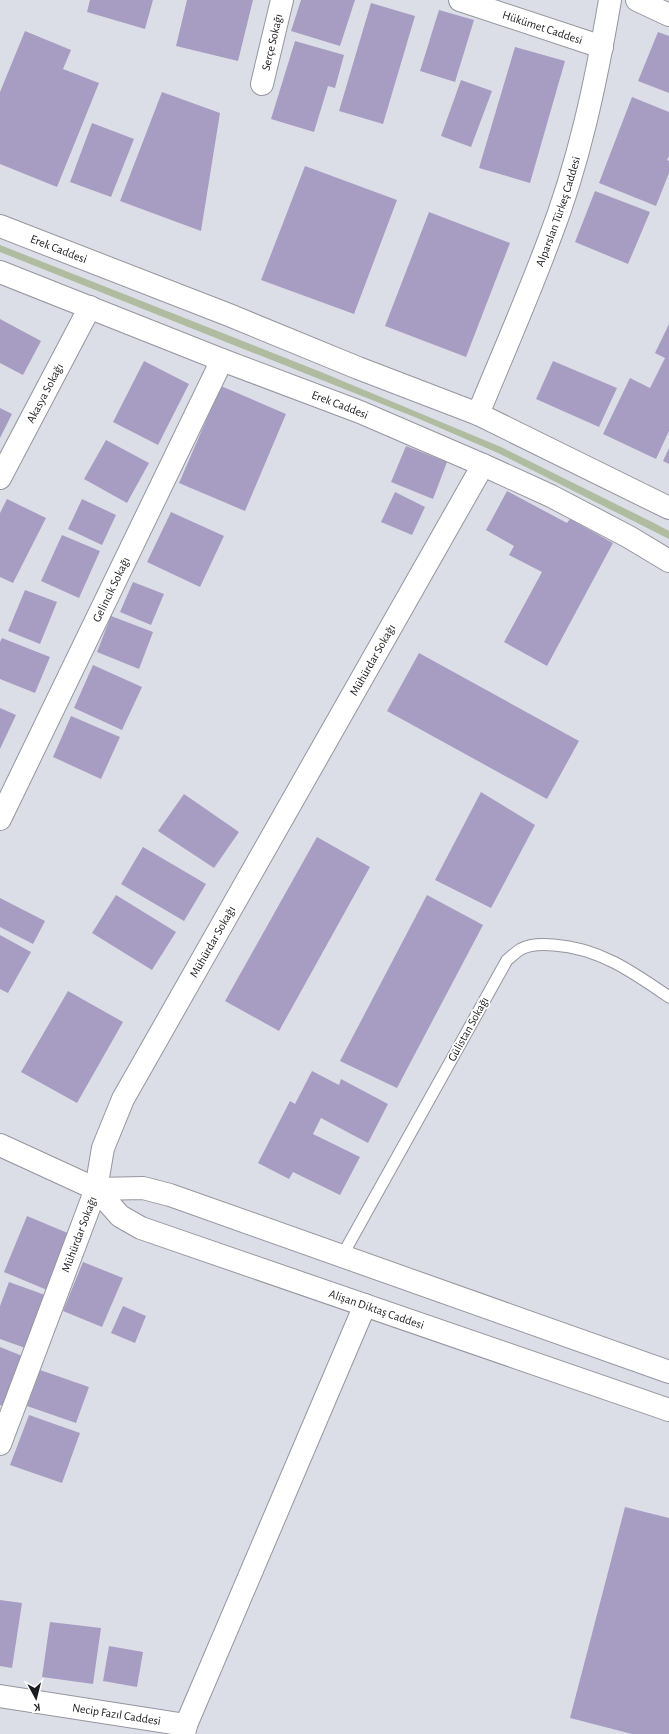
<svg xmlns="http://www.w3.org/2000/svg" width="669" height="1734" font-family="'Alegreya Sans',sans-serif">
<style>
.green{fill:#afbc9f}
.building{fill:#a79dc3}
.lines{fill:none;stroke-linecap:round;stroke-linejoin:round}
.service-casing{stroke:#94969f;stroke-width:13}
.minor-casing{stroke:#94969f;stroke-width:24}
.tertiary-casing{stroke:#94969f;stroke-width:24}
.secondary-casing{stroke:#94969f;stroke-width:24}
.service{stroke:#fff;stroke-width:11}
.minor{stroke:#fff;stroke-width:22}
.tertiary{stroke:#fff;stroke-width:22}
.secondary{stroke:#fff;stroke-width:22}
.labels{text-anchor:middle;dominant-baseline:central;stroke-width:3.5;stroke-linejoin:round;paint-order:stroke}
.street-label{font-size:12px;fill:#1b1c1f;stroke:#fff}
</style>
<rect width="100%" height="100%" fill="#dcdee7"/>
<path class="green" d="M0,245L321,372L501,447L652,522L669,531V539L498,453L417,418L0,252Z"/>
<g class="building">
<path d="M90,0H153L145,29L87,12Z"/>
<path d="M187,0H253L238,61L176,46Z"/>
<path d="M301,0H355L340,46L291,31Z"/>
<path d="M371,3L415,16L383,124L339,111Z"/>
<path d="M439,10L474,20L455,82L420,71Z"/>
<path d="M25,31L71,50L63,69L99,83L57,187L0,164V92Z"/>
<path d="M658,32L669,36V93L638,81Z"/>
<path d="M295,41L344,55L335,88L328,86L314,132L271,119Z"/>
<path d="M515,47L565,61L530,183L479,168Z"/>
<path d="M461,80L492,91L471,147L441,136Z"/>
<path d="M162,92L220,113L201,231L120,201Z"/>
<path d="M632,97L669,112V156L667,160L669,161V173L656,206L599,183Z"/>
<path d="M92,123L134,139L111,197L70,182Z"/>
<path d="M305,166L397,200L354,314L261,280Z"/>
<path d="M595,191L650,212L628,264L575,242Z"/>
<path d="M429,212L510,243L466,357L385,326Z"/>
<path d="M0,319L41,341L23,375L0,363Z"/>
<path d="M669,324V431L656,459L603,434L630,378L650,388L665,358L655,353Z"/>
<path d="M144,361L189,384L158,445L113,422Z"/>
<path d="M553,361L617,388L599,427L536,399Z"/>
<path d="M221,386L286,414L245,511L179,483Z"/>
<path d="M0,408L12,414L0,438Z"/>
<path d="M106,440L149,463L127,503L84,479Z"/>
<path d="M406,446L447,462L433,499L391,482Z"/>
<path d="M669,448V464L663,461Z"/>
<path d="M507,491L567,523L570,519L613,543L547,666L504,642L542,572L509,555L514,546L486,530Z"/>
<path d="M395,492L425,507L412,535L381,522Z"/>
<path d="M7,499L46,518L13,583L0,577V513Z"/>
<path d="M82,499L116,515L102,545L68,529Z"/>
<path d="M171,512L224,536L200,587L147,562Z"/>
<path d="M62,535L100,551L79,598L41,581Z"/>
<path d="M133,582L164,594L151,625L120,612Z"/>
<path d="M25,590L57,602L40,644L8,631Z"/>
<path d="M111,616L153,632L139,669L97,652Z"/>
<path d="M2,638L50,657L35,693L0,679V642Z"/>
<path d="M419,653L579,741L547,799L387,711Z"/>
<path d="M93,665L142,687L122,730L74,708Z"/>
<path d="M0,708L16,715L0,749Z"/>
<path d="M71,716L120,737L101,779L53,757Z"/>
<path d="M481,792L535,825L491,908L435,880Z"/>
<path d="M184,794L239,832L214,868L158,831Z"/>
<path d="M317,837L370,867L279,1031L225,1001Z"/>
<path d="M143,847L206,884L184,921L121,884Z"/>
<path d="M116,895L176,932L152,970L92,933Z"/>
<path d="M427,895L483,925L397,1088L340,1061Z"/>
<path d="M0,898L45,921L33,944L0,927Z"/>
<path d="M0,935L31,952L8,993L0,989Z"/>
<path d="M68,991L123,1022L77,1103L21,1072Z"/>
<path d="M312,1071L339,1085L341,1079L388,1104L368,1143L321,1118L313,1134L360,1157L340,1195L293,1172L289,1179L258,1163L290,1101L295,1104Z"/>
<path d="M27,1216L70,1234L47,1290L4,1272Z"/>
<path d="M83,1262L123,1278L102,1327L63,1311Z"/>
<path d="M9,1282L48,1296L28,1349L0,1339V1306Z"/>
<path d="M123,1306L146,1316L135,1343L111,1333Z"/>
<path d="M0,1347L25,1357L6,1407L0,1405Z"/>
<path d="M40,1370L89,1387L76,1423L27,1406Z"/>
<path d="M29,1415L80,1433L62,1483L10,1465Z"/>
<path d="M625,1507L669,1518V1734H632L570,1718Z"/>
<path d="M0,1600L22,1603L12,1668L0,1666Z"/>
<path d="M50,1622L101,1628L93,1684L42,1677Z"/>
<path d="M109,1646L143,1652L137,1687L103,1681Z"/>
</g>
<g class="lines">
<g class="service-casing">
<path id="service" d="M342,1256L507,960C512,956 516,952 521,949C530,944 544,944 554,945C599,948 633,972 669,997"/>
</g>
<g class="minor-casing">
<g id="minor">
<path id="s1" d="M262,84L282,0"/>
<path id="s2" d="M0,478L90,307"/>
<path id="s3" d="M0,819L222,360"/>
<path id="s4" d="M0,1444L96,1189L103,1148L123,1099L483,465"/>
<path d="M184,1734L186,1725L365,1305"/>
</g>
</g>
<g class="tertiary-casing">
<g id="tertiary">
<path id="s5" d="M460,0L602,47"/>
<path d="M637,0L669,15"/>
<path id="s6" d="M478,414C502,356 527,299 549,240C579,163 596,82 610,0"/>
<path id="s7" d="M0,1145L96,1189L120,1216L141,1228L669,1410"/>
<path d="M96,1189L143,1188L170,1195L669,1372"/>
<path id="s8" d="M0,1696L186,1725"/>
</g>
</g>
<g class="secondary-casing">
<g id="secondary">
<path id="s9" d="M0,226L229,315L358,368L478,414L669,508"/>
<path id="s10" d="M0,272L222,360L360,412L483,465L551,496L629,537L669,561"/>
</g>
</g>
<use href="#service" class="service"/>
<use href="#minor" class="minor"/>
<use href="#tertiary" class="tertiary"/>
<use href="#secondary" class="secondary"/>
</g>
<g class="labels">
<g class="street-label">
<text stroke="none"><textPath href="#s5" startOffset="87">Hükümet Caddesi</textPath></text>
<text stroke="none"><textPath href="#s1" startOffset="43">Serçe Sokağı</textPath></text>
<text stroke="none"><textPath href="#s6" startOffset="218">Alparslan Türkeş Caddesi</textPath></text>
<text stroke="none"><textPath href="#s9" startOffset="63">Erek Caddesi</textPath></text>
<text stroke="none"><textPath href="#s2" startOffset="96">Akasya Sokağı</textPath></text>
<text stroke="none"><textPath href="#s10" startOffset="365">Erek Caddesi</textPath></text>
<text stroke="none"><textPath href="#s3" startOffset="255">Gelincik Sokağı</textPath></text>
<text stroke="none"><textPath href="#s4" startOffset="872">Mühürdar Sokağı</textPath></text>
<text stroke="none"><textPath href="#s4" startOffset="548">Mühürdar Sokağı</textPath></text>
<text transform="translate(468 1029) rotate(-61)">Gülistan Sokağı</text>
<text stroke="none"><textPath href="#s4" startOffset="224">Mühürdar Sokağı</textPath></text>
<text stroke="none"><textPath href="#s7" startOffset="415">Alişan Diktaş Caddesi</textPath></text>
<text stroke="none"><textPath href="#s8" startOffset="118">Necip Fazıl Caddesi</textPath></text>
</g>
</g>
<g transform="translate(36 1698) rotate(173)" stroke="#ffffff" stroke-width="3" paint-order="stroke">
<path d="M0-3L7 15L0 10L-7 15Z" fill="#1b1c1f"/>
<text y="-6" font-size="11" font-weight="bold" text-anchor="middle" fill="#1b1c1f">K</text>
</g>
</svg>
